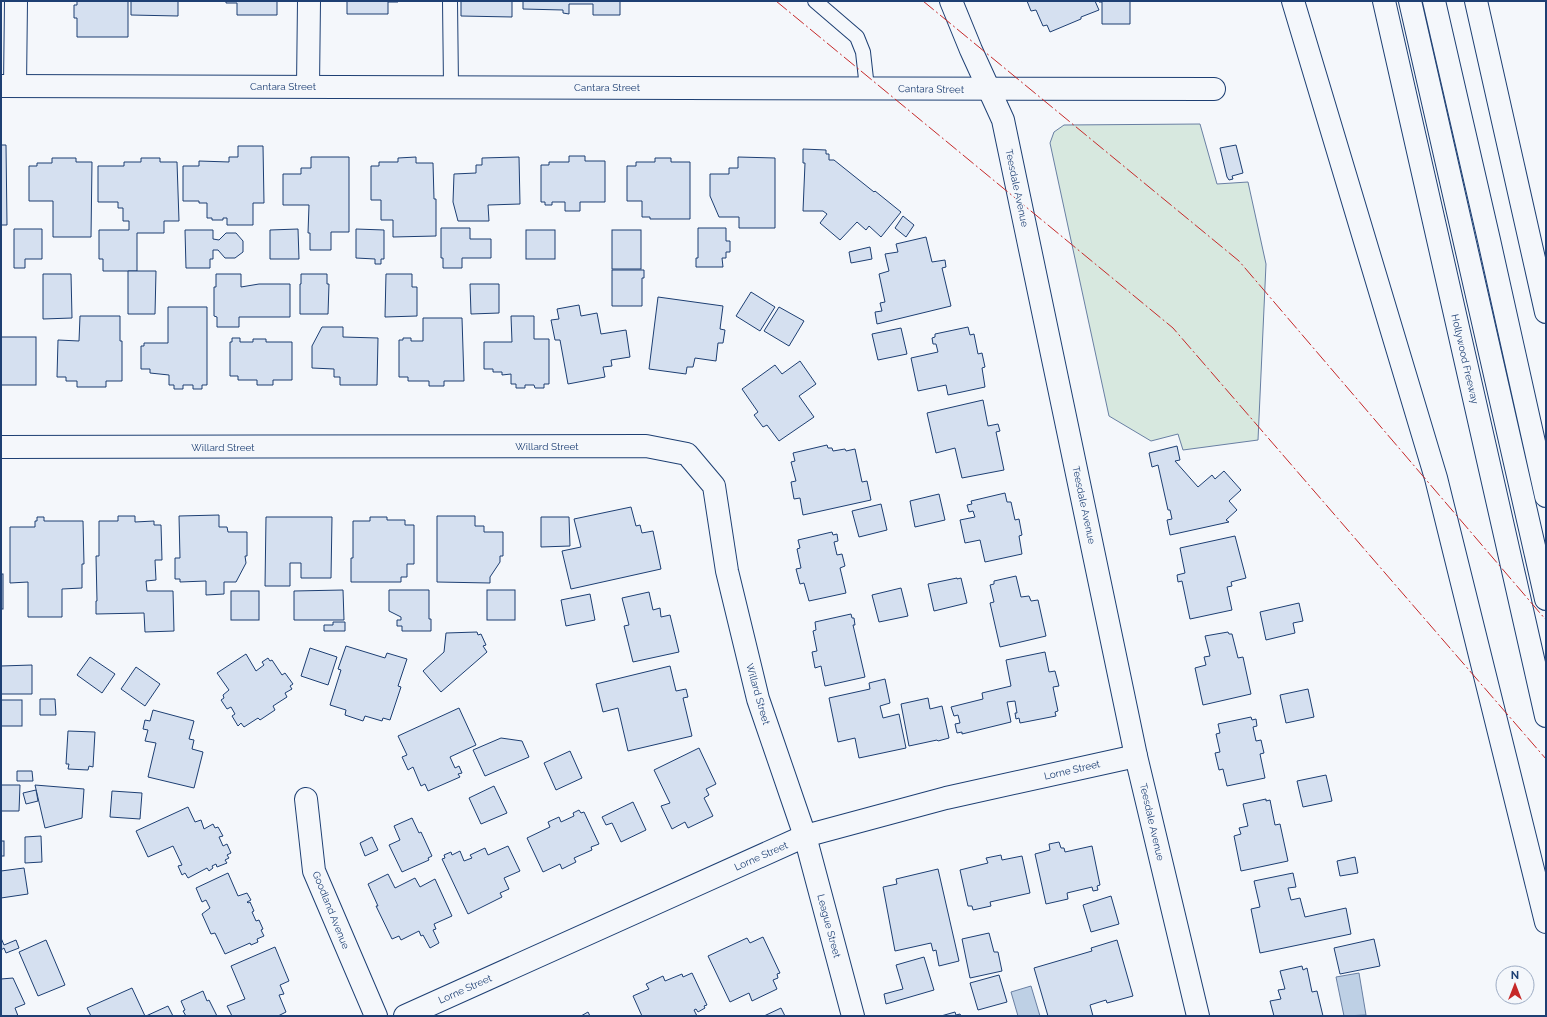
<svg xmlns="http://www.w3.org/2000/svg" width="1547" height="1017" font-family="Raleway,sans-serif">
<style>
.green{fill:#d7e8df;stroke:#687fa3}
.water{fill:#bed0e5;stroke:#687fa3}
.building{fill:#d5e0f0;stroke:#1d3f73}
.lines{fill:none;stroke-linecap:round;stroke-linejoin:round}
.lane-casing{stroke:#1d3f73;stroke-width:16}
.street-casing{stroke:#1d3f73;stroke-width:24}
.highway-casing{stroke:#1d3f73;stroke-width:24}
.lane{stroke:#f4f7fb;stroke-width:14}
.street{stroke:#f4f7fb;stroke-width:22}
.highway{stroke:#f4f7fb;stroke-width:22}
.power{stroke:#c62828;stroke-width:1;stroke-dasharray:14 3 2 3;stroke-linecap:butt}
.labels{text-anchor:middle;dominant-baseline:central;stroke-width:3;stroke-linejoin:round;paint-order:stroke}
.street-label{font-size:10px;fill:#1d3f73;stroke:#f4f7fb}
</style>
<rect width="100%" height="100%" fill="#f4f7fb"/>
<path class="green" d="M1200,124L1217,184L1248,182L1266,264L1258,440L1183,450L1178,434L1151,441L1109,416L1050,143L1054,132L1064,125Z"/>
<g class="water">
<path d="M1359,973L1366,1015L1344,1016L1336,977Z"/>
<path d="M1031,986L1040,1016H1018L1011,992Z"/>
</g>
<g class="building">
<path d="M77,1H128V37H77V18H74V5H77Z"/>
<path d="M131,1H178V16L131,15Z"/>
<path d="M226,1H277V15H237V3H226Z"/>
<path d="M347,1H398V2H388V14H347Z"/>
<path d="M461,1H512V17L461,16Z"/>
<path d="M523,1H620V15H593V4H569V14L563,13V10L523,9Z"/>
<path d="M1027,1H1095L1099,10L1081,17V19L1050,32L1047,25L1043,26L1036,10L1031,11Z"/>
<path d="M1099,1H1130V24H1102V2H1099Z"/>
<path d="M1,145H6L7,225H1Z"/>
<path d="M1236,145L1243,173L1232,176L1233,179L1229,180L1227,177L1220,148Z"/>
<path d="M238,146H263L264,203H253V225H227V218H223V220H212V218H207V203H199V201H183V166H199V161L229,162V157H238Z"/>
<path d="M803,149L826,150V154H829V160H834L874,192L875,191L901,212L881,237L869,226L866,230L857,222L840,240L820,223L827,214L823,211H803L805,163H803Z"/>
<path d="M569,156H585V161H605V202H580V211H565V202H552V205H545V202H541V165H549V162H569Z"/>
<path d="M311,157H349V232H331V250H310V233H308L309,205H283V174H301V168H311Z"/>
<path d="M416,157V163H433L434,199H436V236L393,237V220H381V200H371V166H379V162H398V158Z"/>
<path d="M519,157L520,204L488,205L489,221H458L453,202L454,174L476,173V165H482V158Z"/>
<path d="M738,157L775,158V228H739V217H719L710,196V174H729V168H738Z"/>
<path d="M52,158H76V162H92L91,237H53V201H29V166H37V163H52Z"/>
<path d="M141,158H160V162H177L179,221H164V233H137V271H103V259H99V230H129V221H123V208H118V202H98V166H124V162H141Z"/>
<path d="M655,158H671V162H690V219H650V217H642V201H627V166H636V162H655Z"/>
<path d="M903,216L914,225L906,237L895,228Z"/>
<path d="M441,228H470V239H491V258H462V268H443V258H441Z"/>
<path d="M698,228H726V241H730V252H726V258H722L723,267H696V258H698Z"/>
<path d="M14,229H42V259H25V268H14Z"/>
<path d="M298,229L299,259H270V230Z"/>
<path d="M356,229L384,230V259H381V264H375V259L356,258Z"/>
<path d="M185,230H213V239L219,240L226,233H236L243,241V252L235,258H225L218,250H213V259H210V268H186Z"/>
<rect x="526" y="230" width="29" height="29"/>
<rect x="612" y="230" width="29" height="39"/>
<path d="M926,237L932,262L945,260L946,267L942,268L951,306L877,324L875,312L882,311L880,303L885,302L879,274L889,271L885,254L898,252L896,244Z"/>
<path d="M870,247L872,259L851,263L849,252Z"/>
<path d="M612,270H644V278H642V306H612Z"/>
<path d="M128,271H156L155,314H128Z"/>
<path d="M43,274H71L72,318L43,319Z"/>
<path d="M216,274H241V287L259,284H290V317H239V327H217V317L214,316V287H216Z"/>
<path d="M301,274H327V284H329L328,314H300V284H301Z"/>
<path d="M386,274H412V287H417V316L385,317Z"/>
<path d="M470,284H499V313L471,314Z"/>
<path d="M751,292L775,307L760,331L736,316Z"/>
<path d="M658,297L723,306L720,329L725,330L723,343H718L716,361L695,358L693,367H687L686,374L649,369Z"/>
<path d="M579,305L581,316L597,313L601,334L626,330L630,357L611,360L612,366L603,367L605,377L568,384L560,340H555L551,320L559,319L557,309Z"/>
<path d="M168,307H207V385H202V389H193V385H183V389H174V385H169V375L150,373V369H141V346H144V343H168Z"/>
<path d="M779,307L804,321L789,346L764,331Z"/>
<path d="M80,316H120V341H122V381H106V387H77V381H66V377H57L58,340L79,341Z"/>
<path d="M511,316H534V339H549V384H544V388H535L534,385H525V388H516V384H511V374L502,375V372H493V369H484V342H512Z"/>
<path d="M423,318H462L464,381H444V386H429V381H408V377H399V340H403V338H411V341H423Z"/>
<path d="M322,327H343V337L378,338L377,385H340V377H334V369L312,368V346Z"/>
<path d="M968,327L970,335L974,334L978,354L982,353L985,367L982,368L985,387L948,395L946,385L918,391L911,358L938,352L936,344H933L932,338L935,337V334Z"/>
<path d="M901,328L907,354L878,360L872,334Z"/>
<rect x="1" y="337" width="35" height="48"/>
<path d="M232,338H240V342H253V339H266V342H292V380H273V385H257V380H238V376H230V342H232Z"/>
<path d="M800,361L816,384L799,396L814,417L779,441L767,425L763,427L754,415L758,412L742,389L775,365L782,374Z"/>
<path d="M983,400L988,426L998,424L1000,431L996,432L1004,470L962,478L955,448L936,453L927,413Z"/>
<path d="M827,445L828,448H832L833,451L845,449L846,451L855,449L862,482L867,481L871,500L803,515L800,498L794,499L791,482L796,481L791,462L795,461L793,453Z"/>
<path d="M1177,446L1180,460L1175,461L1198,487L1212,475L1215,479L1224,471L1241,490L1229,501L1237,510L1226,520L1229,522L1170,535L1167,520L1172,519L1170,510H1168L1158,465L1152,467L1149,453Z"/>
<path d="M1005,493L1007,502H1011L1015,520L1019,519L1022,535L1019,536L1022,554L985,562L980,540L965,543L960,520L975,517L973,511L969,512L967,505L972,504L971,501Z"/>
<path d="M939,494L945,520L915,527L910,501Z"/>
<path d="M881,504L887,530L859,537L852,511Z"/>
<path d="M631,507L636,526L640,525L642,533L653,531L661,569L571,589L562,551L581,547L574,519Z"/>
<path d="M219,515V527H227L228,532H247V556H245L246,563L236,582H224V594L206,595V581L180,582V579H175V558H180L179,516Z"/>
<path d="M118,516H135V522L154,521V525H161L162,560H155L156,580L146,581L147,591H173L174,631L145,632L144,613L96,614V601H97L96,556H99V521H118Z"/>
<path d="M437,516H475V526H484V532H503V556H500V562L490,577V583L437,582Z"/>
<path d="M37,517H44V521H83L84,564H82V588L62,589V617H28V582L10,583V527H35V521H37Z"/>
<path d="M266,517H332L331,578H301V563H290V586H265Z"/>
<path d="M370,517H387V520H405V525H414V564H407V577H401V582H351V558H353V521H370Z"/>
<path d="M541,517H569L570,546L541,547Z"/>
<path d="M832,532L833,535L837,534L838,541L834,542L837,555L842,554L845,566L840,568L846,593L809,601L804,583L800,584L796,569L801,568L797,549L800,548L798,540Z"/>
<path d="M1235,536L1246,578L1231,582L1232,586L1227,587L1232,610L1190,619L1182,581L1178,582L1177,575L1185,573L1180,548Z"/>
<rect x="1" y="574" width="2" height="35"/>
<path d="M1016,576L1021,597L1029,596L1031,601L1038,600L1046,636L1000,647L990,603L994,602L990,585L994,584V581Z"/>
<path d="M957,578V579L961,578L967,603L934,611L928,584Z"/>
<path d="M901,588L908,616L879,622L872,595Z"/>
<path d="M343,590L344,620H294V591Z"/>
<path d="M389,590H429V619H431V631H402V626H397V620H401V617L389,611Z"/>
<rect x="487" y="590" width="28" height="30"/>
<rect x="231" y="591" width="28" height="29"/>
<path d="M649,592L653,610L660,608L661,617L670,615L679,652L633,662L624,626L629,625L622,598Z"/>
<path d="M590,594L595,620L566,626L561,600Z"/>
<path d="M1299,603L1303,621L1293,623L1295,633L1266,640L1260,612Z"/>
<path d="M851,614L852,618H854L855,625H853L865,677L825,686L821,666L815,668L812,652L817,651L813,631L816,630L815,622Z"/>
<path d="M333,622H345V631H324V625H333Z"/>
<path d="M477,632L478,635L481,634L486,645L483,646L487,652L441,692L423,671L444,652L446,633Z"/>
<path d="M1228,632L1229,634H1232L1238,658L1243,657L1251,694L1203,705L1195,668L1206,665L1204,657L1210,656L1205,636Z"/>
<path d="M346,646L385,658L387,653L407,659L398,686L401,687L390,720L383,718L382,721L365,716L363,721L345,715L346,710L330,705L341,670L338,669Z"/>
<path d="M310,648L337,657L328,685L301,676Z"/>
<path d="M1045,652L1049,672L1055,671L1059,686L1053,687L1058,711L1055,712L1056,716L1020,723L1019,718L1016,719L1015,713H1017L1015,701L1007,702L1011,722L962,734V732L957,733L955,724L960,723L958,715L954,716L951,707L983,699L982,693L1011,686L1006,660Z"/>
<path d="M246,654L256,671L264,665L262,662L268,658L270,661L272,660L282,675L285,673L293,684L290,686L292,689L285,693L287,697L273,706L275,710L260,720L258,718L244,727L241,723L238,726L232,716L235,714L231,707L227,709L221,700L224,698L223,695L229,690L217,673Z"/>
<path d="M90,657L115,674L102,693L77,675Z"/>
<path d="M32,665V694H1V666Z"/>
<path d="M670,666L676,691L686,689L688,697L683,698L692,736L628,751L618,708L603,712L596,684Z"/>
<path d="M136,667L160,684L145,706L121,689Z"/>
<path d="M885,679L890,703L880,706L883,718L899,714L906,748L859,758L855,738L838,742L829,698L870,689L869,683Z"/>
<path d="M1308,689L1314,717L1286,723L1280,695Z"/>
<path d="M928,698L930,709L942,706L949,738L938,741L937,740L909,746L901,704Z"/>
<path d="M40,699H55L56,715H40Z"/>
<rect x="1" y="700" width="21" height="26"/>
<path d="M459,708L476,745L450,757L455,768L459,766L462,773L458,774L460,777L428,791L425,784L421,786L413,767L408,770L402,757L407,755L398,736Z"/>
<path d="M153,710L194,721L189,739L194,740L192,749L203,752L194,788L148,777L156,743L145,741L148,730L143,729L145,720L150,721Z"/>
<path d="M1251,717L1252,720L1256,719L1257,726L1253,727L1256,741L1261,740L1264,753L1260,754L1265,778L1227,786L1223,769L1219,770L1215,753L1220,752L1216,734L1220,733L1218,724Z"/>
<path d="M68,731L95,732L93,767L89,766L88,770L68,769L69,764H66Z"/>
<path d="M501,738L522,741L529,757L485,776L473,750Z"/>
<path d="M699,748L716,784L706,789L709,795L704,798L713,816L688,828L685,822L672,829L661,806L670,803L654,770Z"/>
<path d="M570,751L582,778L556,790L544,763Z"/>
<path d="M17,771H32L33,781H17Z"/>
<path d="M1326,775L1332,801L1303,807L1297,781Z"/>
<path d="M1,785H20L19,811H1Z"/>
<path d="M35,785L84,789L82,818L45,828Z"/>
<path d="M494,786L507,813L481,824L469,798Z"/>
<path d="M36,790L38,801L26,804L23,793Z"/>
<path d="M112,791L142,793L140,819L110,817Z"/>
<path d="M1266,799V801L1270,800L1275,825L1280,824L1288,861L1241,871L1234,836L1241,834L1239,828L1248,826L1243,804Z"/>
<path d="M633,802L646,830L621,842L612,823L606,825L602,817Z"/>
<path d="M188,807L195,822L201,820L204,829L213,824L215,828L218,827L223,836L219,837L223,846L227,844L231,853L227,855L229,858L225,860L227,863L217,867L216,864L212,866L213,868L209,871L207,868L188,878L185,873L182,875L178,866L182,865L173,846L148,857L136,831Z"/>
<path d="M579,810L581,813L584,812L599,844L591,847L592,850L574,858L576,862L562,869L560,864L543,872L527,838L550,827L548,822L559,817L561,822L574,816L573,813Z"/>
<path d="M412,818L419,833L421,832L432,856L428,858L429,860L402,872L389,845L400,840L394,826Z"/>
<path d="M41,836L42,862L25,863V837Z"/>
<path d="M372,837L378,850L365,856L360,843Z"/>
<rect x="1" y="841" width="3" height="15"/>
<path d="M1059,842L1061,848H1064L1065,852L1092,846L1100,885L1097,886L1098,890L1093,891L1092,887L1067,893L1068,899L1046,904L1035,854L1050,850L1049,844Z"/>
<path d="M508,846L520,871L504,878L509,889L500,893L502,897L468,914L442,859L445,858L444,855L451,852L452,855L460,851L464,861L472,858L470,855L485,848L488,855Z"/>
<path d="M1001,855L1002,860L1022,856L1030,893L990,902L991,906L973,910L972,906H968L960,870L988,863L986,858Z"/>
<path d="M1355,857L1358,873L1340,876L1337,861Z"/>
<path d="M24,868L28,894L1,898V871Z"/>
<path d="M938,869L959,961L939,966L936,950L933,951L931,943L895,951L883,887L897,884L896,879Z"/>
<path d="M228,873L238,896L247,893L251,900L247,902L248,903L250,902L254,911L252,912L256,921L259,920L263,929L261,930L264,936L257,939L258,942L251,945L250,943L225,954L215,933L211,934L202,914L210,908L206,900L202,902L196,888Z"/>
<path d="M1293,873L1296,887L1288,888L1291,900L1300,898L1305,917L1346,908L1351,934L1260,953L1251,909L1260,907L1254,881Z"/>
<path d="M388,874L395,888L415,878L420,887L435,879L452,916L434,924L436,929L433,930L439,943L430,948L423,935L421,936L419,931L401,940L399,936L392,939L376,906H378L368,884Z"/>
<path d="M1111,896L1119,924L1091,932L1083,905Z"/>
<path d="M989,933L994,952H998L1002,971L970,978L962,939Z"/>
<path d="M763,937L780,973L777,974L778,978L773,980L777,989L752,1001L749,993L730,1002L708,956L747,938L750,943Z"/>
<path d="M1,938L4,945L16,940L19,948L6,953L4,948L1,950Z"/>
<path d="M1374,939L1380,966L1340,974L1334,948Z"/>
<path d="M46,940L65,985L38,996L19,952Z"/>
<path d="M1117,940L1133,996L1107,1003L1106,1000L1090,1005L1093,1016H1048L1034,968L1092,951L1091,948Z"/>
<path d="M275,947L289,981L280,985L284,994L279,995L286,1012L278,1016H232L227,1006L245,999L231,966Z"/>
<path d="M924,957L934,990L886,1004L884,994L903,989L896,965Z"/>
<path d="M1302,966L1303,970L1307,968L1312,992L1317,991L1323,1016H1274L1270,1001L1281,999L1278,990L1285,989L1280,971Z"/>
<path d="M692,973L707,1005L704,1006L705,1008L698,1012L696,1009L694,1010L697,1016H642L633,996L649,989L646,984L663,976L665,981L682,974L683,977Z"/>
<path d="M999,975L1007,1002L978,1010L970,983Z"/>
<path d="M13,978L25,1004L15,1008L18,1016H1V979Z"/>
<path d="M132,988L145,1016H91L87,1008Z"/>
<path d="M203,991L207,1001L209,1000L217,1016H186L183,1011L185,1010L181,1001Z"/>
<path d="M168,1006L173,1016H146Z"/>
<path d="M781,1008L785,1016H764Z"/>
<path d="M588,1012L590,1016H581Z"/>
<path d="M955,1012L956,1015L960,1014L961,1016H941Z"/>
</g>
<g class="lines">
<g class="lane-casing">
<g id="lane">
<path d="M450,1L451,86"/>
<path d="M815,1L857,37L863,52L867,88"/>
</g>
</g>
<g class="street-casing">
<g id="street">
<path d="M951,1L971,50L1003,120L1136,756L1198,1016"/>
<path d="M1,86C405,85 810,91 1214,89"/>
<path d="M15,86L16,1"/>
<path d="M308,86L309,1"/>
<path d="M1,447L646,446L687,454L714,486L727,571L758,699L805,836L853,1016"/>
<path d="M306,799L314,871L376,1016"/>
<path d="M405,1016L805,836L946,798L1136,756"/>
</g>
</g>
<g class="highway-casing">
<g id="highway">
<path d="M1293,1L1436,478L1546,922"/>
<path d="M1384,1L1546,716"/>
<path d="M1410,1L1546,599"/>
<path d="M1434,1L1489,240L1546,496"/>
<path d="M1476,1L1546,312"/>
</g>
</g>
<use href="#lane" class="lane"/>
<use href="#street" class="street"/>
<use href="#highway" class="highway"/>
<g class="power">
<path d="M776,1L1173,328L1546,759"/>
<path d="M923,1L1239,261L1546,620"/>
</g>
</g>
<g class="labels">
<g class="street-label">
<text x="283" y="86">Cantara Street</text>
<text x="607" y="87">Cantara Street</text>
<text transform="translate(931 89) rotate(1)">Cantara Street</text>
<text transform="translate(1017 188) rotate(78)">Teesdale Avenue</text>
<text transform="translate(1465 359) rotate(77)">Hollywood Freeway</text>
<text x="547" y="446">Willard Street</text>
<text x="223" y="447">Willard Street</text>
<text transform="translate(1084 505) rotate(78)">Teesdale Avenue</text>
<text transform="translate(758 694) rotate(74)">Willard Street</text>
<text transform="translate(1072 770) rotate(-13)">Lorne Street</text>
<text transform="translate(1152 822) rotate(77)">Teesdale Avenue</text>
<text transform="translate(761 856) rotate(-24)">Lorne Street</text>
<text transform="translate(331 910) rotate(68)">Goodland Avenue</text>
<text transform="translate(829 926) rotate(75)">League Street</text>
<text transform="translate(465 989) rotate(-24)">Lorne Street</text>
</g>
</g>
<rect width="1547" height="1017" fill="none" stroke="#1d3f73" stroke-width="4"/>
<g transform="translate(1515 985)"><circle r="19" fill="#f4f7fb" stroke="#9eadc5"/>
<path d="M0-3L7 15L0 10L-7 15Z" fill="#c62828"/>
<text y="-6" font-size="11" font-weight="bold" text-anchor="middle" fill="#1d3f73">N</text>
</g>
</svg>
